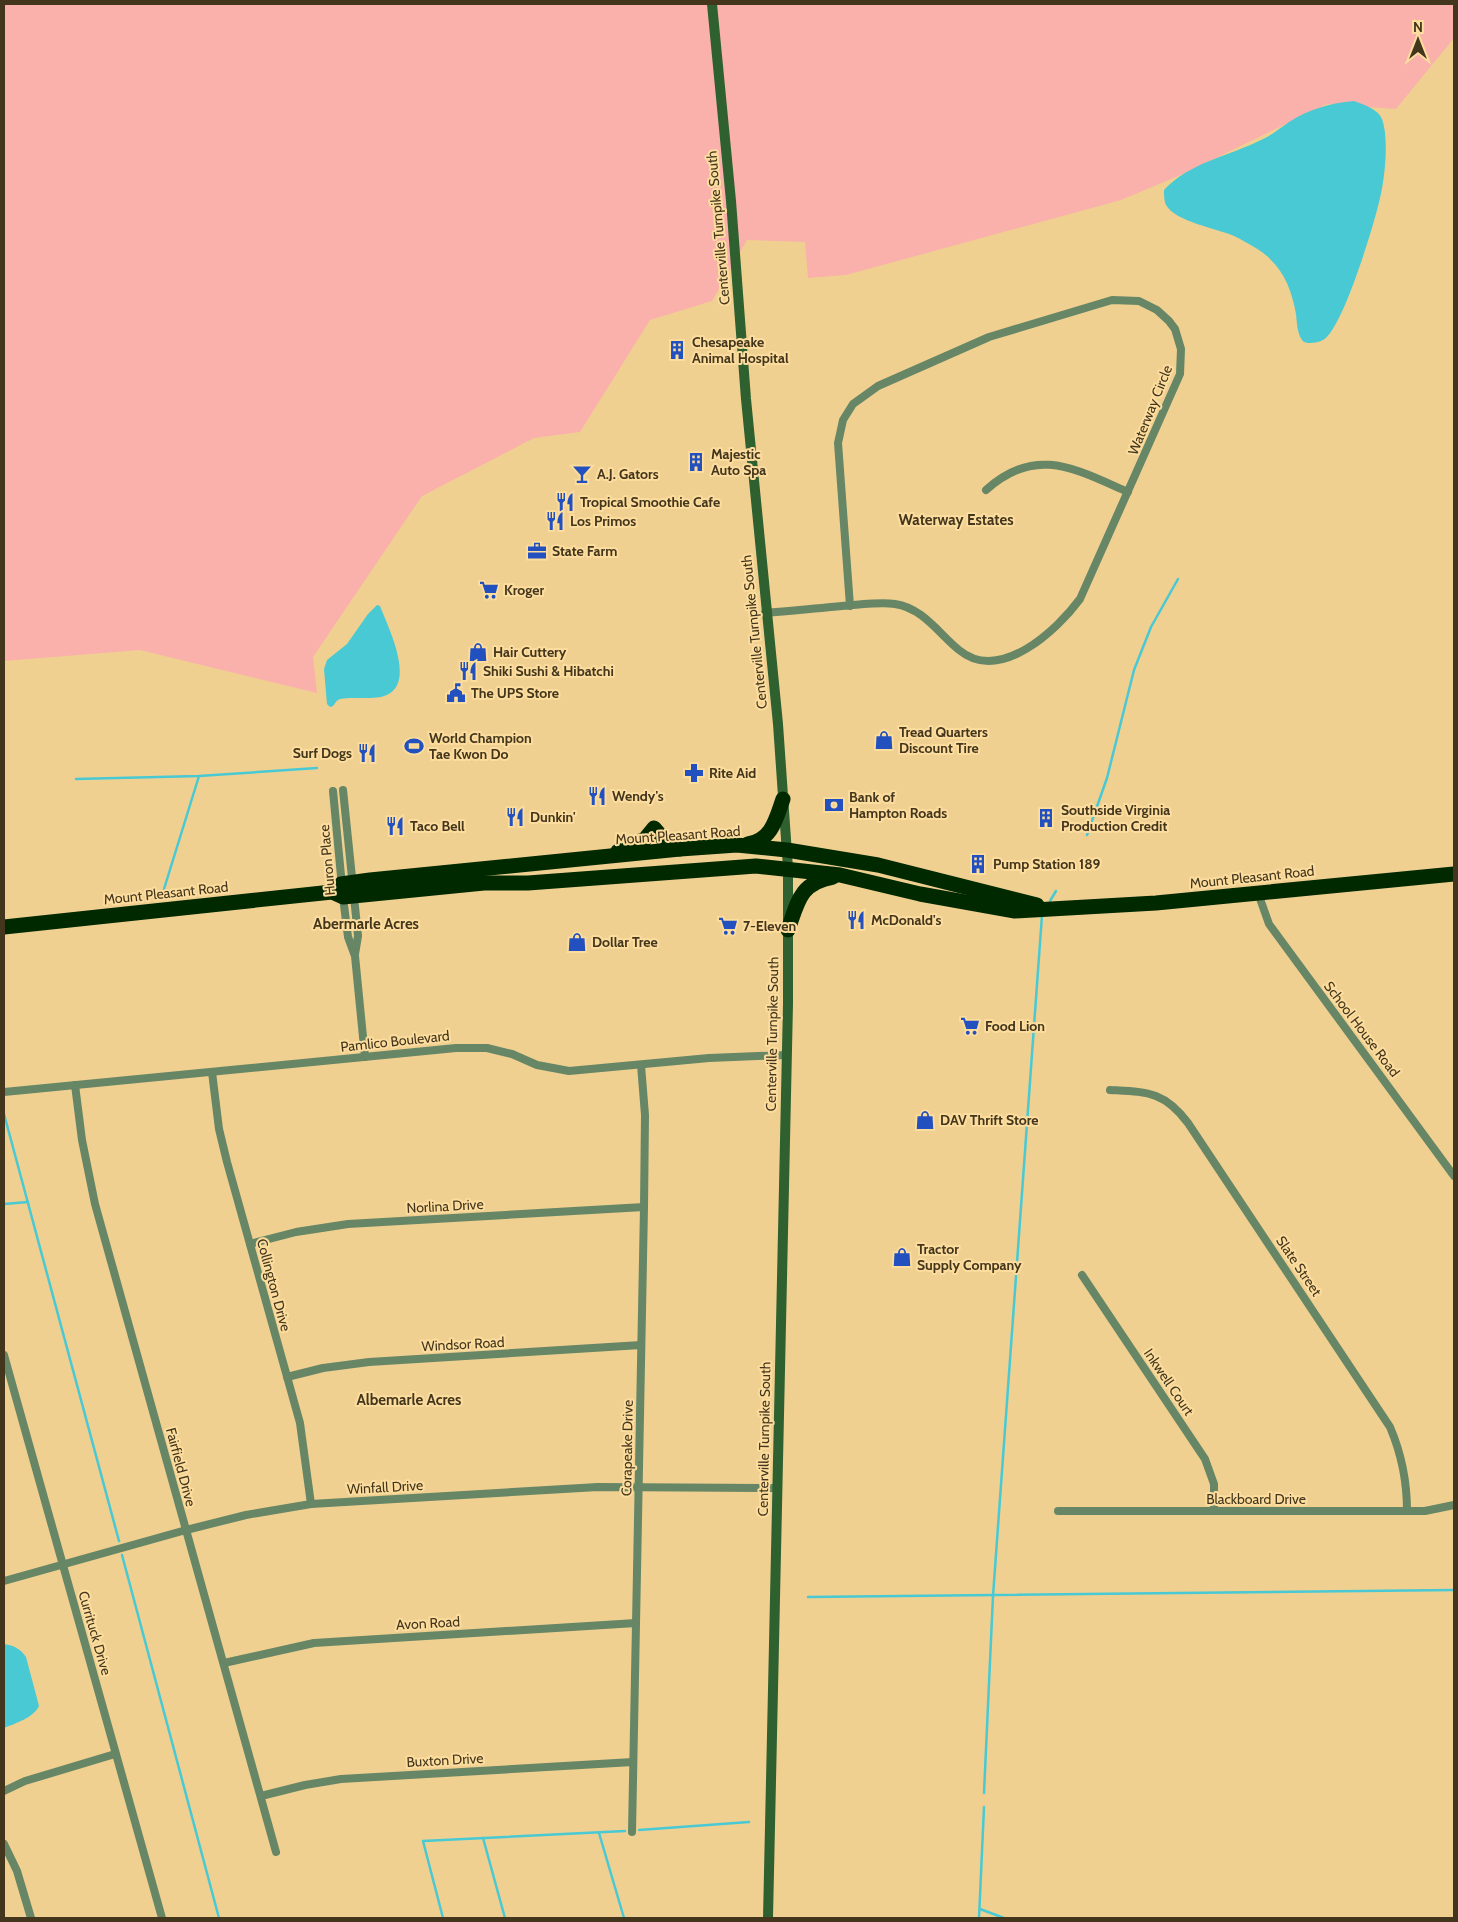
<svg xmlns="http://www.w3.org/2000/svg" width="1458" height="1922" font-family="Cabin,sans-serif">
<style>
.green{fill:#fab0ab}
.water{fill:#48c9d4}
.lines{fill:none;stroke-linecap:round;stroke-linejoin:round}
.stream{stroke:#48c9d4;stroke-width:2.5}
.street{stroke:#668665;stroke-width:8}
.secondary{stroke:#2f602f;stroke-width:10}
.highway{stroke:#002900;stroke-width:15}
.labels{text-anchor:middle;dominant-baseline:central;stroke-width:4;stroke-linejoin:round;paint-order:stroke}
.street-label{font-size:14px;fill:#43361c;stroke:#fddd9e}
.poi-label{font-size:14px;font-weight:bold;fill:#43361c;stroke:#fddd9e;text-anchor:start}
.neighbourhood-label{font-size:15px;font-weight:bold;fill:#43361c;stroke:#fddd9e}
</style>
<rect width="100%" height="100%" fill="#f0d091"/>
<path class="green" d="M4,4H1454V38L1396,109L1327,104L1183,174L1121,200L846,275L808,278L805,242L747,240L712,301L650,320L580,432L534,438L422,496L313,657L317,693L140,650L4,661Z"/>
<g class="water">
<path d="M1354,101C1364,105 1378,109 1382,119C1389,138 1385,178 1380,198C1375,222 1342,331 1323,340C1317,343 1305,345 1302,340C1297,333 1297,322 1296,314C1291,285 1280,262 1254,247C1247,243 1241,239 1234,236C1216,228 1176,222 1166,205C1164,201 1164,194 1164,190C1190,162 1230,156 1263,139C1272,135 1280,128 1289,122C1309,109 1331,103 1354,101Z"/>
<path d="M377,605L380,606C388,627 418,686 384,696C374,700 345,696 338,700C334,703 335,706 330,707L327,704L324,669L327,660L347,644L368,614Z"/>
<path d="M4,1644C14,1646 20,1648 26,1657L39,1706C33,1718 16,1723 4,1728Z"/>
</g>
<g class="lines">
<g class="stream">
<path d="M76,779L199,776L317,768"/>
<path d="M1087,835L1107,778L1134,670L1151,627L1178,579"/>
<path d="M164,889L199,776"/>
<path d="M1050,901L1056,891"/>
<path d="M4,1114L119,1541"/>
<path d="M4,1204L28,1202"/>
<path d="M122,1555L219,1918"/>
<path d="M808,1597L1454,1590"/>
<path d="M984,1793L993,1596L1042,915"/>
<path d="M639,1830L749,1822"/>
<path d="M599,1833L624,1918"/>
<path d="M483,1838L505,1918"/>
<path d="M980,1909L1004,1918"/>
<path d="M443,1918L423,1841L625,1831"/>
<path d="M979,1918L984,1807"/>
</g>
<g class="street">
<path d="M986,490C1036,445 1075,469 1128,492"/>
<path d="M765,613C795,610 824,608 853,605C867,604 882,602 895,604C923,608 939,634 959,650C1000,684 1057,630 1080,599L1180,374L1181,349L1175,329L1169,321L1157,310L1139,301L1112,300L989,337L878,386L853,404L843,420L838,443L850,606"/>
<path d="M343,790L358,936L355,954"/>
<path d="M333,791L343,897L348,937L355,956L365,1057"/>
<path d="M1258,893L1269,924L1454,1176"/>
<path d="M212,1072L219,1129L227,1162L300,1423L311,1504"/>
<path d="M75,1085L82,1140L95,1204L276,1852"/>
<path d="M1110,1090C1147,1092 1164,1091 1188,1123L1390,1427C1402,1455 1407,1480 1407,1511"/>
<path d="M4,1092L456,1048H487L512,1054L537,1065L569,1071L709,1058L786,1055"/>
<path d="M250,1244L296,1232L348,1224L644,1207"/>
<path d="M1082,1275L1205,1459L1214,1484V1511"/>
<path d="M4,1355L162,1918"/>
<path d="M287,1377L323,1368L369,1362L641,1345"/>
<path d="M1058,1511H1425L1454,1505"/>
<path d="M4,1581L186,1530L246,1515L311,1504L598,1487L777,1488"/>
<path d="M224,1663L314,1643L636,1623"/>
<path d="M4,1791L25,1781L115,1754"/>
<path d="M261,1796L305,1785L341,1779L633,1762"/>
<path d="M632,1832L644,1207L645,1115L641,1065"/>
<path d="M4,1844L17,1871L31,1918"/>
</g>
<path class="secondary" d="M712,4L731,201L746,399L778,724L788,868V1004L768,1918"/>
<g class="highway">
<path d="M748,844C772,840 776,819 783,799"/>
<path d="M618,851L645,839L654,828L666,842L680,849"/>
<path d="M332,892L341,884L370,880L680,849L737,845L787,850L878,865L1037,905"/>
<path d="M4,927L332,892L343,897L484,883H528L756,866L840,875L920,894L1015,911L1156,903L1454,874"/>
<path d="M788,930C798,901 800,883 833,877"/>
</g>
</g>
<defs>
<g id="building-bare" transform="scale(1.5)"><path d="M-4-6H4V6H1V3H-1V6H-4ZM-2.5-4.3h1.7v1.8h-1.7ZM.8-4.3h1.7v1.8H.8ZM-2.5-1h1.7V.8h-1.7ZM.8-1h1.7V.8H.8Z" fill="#2250be" stroke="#fddd9e" stroke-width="2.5" paint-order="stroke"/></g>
<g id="bar-bare" transform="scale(1.5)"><path d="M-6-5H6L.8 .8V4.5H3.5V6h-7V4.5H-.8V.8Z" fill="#2250be" stroke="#fddd9e" stroke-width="2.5" paint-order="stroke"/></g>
<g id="restaurant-bare" transform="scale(1.5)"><path d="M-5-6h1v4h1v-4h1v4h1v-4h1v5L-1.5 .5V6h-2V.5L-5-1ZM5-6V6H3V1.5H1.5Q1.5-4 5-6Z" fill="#2250be" stroke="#fddd9e" stroke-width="2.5" paint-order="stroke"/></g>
<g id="office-bare" transform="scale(1.5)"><path d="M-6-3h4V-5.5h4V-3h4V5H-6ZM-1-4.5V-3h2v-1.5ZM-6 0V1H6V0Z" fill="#2250be" stroke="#fddd9e" stroke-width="2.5" paint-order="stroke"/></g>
<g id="supermarket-bare" transform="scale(1.5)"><path d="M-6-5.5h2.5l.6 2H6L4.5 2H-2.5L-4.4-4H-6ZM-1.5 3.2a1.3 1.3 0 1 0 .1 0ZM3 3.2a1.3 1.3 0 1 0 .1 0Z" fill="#2250be" stroke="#fddd9e" stroke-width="2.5" paint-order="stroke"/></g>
<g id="shop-bare" transform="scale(1.5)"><path d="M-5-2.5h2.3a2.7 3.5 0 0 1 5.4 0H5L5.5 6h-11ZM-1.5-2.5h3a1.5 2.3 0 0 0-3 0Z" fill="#2250be" stroke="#fddd9e" stroke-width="2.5" paint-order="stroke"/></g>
<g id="civic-bare" transform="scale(1.5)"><path d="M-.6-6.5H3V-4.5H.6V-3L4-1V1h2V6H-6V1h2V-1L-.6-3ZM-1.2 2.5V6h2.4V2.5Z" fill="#2250be" stroke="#fddd9e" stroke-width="2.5" paint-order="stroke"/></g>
<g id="stadium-bare" transform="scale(1.5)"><path d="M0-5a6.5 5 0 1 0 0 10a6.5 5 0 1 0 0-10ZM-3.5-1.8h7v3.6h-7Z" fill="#2250be" stroke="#fddd9e" stroke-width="2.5" paint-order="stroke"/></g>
<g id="pharmacy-bare" transform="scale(1.5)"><path d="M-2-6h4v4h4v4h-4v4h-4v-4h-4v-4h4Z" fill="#2250be" stroke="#fddd9e" stroke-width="2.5" paint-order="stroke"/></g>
<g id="bank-bare" transform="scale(1.5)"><path d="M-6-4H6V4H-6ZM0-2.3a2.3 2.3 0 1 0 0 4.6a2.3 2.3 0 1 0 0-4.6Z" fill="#2250be" stroke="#fddd9e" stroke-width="2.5" paint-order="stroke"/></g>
</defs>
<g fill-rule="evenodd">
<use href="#building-bare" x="677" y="350"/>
<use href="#building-bare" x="696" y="462"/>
<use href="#bar-bare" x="582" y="474"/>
<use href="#restaurant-bare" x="565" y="502"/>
<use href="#restaurant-bare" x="555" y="521"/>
<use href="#office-bare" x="537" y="551"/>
<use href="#supermarket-bare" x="489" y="590"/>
<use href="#shop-bare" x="478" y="652"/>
<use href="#restaurant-bare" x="468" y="671"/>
<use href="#civic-bare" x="456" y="693"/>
<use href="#shop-bare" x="884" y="740"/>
<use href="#stadium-bare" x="414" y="746"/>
<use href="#restaurant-bare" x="367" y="753"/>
<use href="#pharmacy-bare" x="694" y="773"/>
<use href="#restaurant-bare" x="597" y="796"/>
<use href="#bank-bare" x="834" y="805"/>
<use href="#restaurant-bare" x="515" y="817"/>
<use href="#building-bare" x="1046" y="818"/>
<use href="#restaurant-bare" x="395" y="826"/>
<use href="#building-bare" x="978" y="864"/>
<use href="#restaurant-bare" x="856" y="920"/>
<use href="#supermarket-bare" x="728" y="926"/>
<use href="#shop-bare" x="577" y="942"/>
<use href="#supermarket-bare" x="970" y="1026"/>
<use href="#shop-bare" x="925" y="1120"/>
<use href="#shop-bare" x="902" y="1257"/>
</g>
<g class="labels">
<g class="street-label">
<text transform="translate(718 228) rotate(-95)">Centerville Turnpike South</text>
<text transform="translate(1150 410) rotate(-68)">Waterway Circle</text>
<text transform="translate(754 632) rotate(-96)">Centerville Turnpike South</text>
<text transform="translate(678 835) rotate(-4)">Mount Pleasant Road</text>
<text transform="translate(327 860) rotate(-95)">Huron Place</text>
<text transform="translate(1252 877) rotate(-6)">Mount Pleasant Road</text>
<text transform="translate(166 893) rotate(-6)">Mount Pleasant Road</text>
<text transform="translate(1362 1029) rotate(53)">School House Road</text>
<text transform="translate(772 1034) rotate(-89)">Centerville Turnpike South</text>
<text transform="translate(395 1041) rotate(-6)">Pamlico Boulevard</text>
<text transform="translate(445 1206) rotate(-3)">Norlina Drive</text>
<text transform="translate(1299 1266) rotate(56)">Slate Street</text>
<text transform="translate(274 1285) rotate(75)">Collington Drive</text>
<text transform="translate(463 1344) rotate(-3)">Windsor Road</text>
<text transform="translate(1169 1382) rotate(56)">Inkwell Court</text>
<text transform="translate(764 1439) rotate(-89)">Centerville Turnpike South</text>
<text transform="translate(627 1448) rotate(-89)">Corapeake Drive</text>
<text transform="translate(181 1467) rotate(75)">Fairfield Drive</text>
<text transform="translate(385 1487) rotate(-3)">Winfall Drive</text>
<text x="1256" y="1499">Blackboard Drive</text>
<text transform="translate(428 1623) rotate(-3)">Avon Road</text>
<text transform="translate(95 1633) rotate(74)">Currituck Drive</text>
<text transform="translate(445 1760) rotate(-3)">Buxton Drive</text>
</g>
<g class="poi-label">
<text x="692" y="342">Chesapeake<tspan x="692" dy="16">Animal Hospital</tspan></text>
<text x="711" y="454">Majestic<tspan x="711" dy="16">Auto Spa</tspan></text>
<text x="597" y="474">A.J. Gators</text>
<text x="580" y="502">Tropical Smoothie Cafe</text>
<text x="570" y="521">Los Primos</text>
<text x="552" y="551">State Farm</text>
<text x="504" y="590">Kroger</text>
<text x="493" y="652">Hair Cuttery</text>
<text x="483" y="671">Shiki Sushi &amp; Hibatchi</text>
<text x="471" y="693">The UPS Store</text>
<text x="899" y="732">Tread Quarters<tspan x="899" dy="16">Discount Tire</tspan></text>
<text x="429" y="738">World Champion<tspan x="429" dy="16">Tae Kwon Do</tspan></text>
<text x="352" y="753" text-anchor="end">Surf Dogs</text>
<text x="709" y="773">Rite Aid</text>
<text x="612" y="796">Wendy's</text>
<text x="849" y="797">Bank of<tspan x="849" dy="16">Hampton Roads</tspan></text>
<text x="1061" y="810">Southside Virginia<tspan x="1061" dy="16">Production Credit</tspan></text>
<text x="530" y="817">Dunkin'</text>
<text x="410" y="826">Taco Bell</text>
<text x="993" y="864">Pump Station 189</text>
<text x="871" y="920">McDonald's</text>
<text x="743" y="926">7-Eleven</text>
<text x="592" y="942">Dollar Tree</text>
<text x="985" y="1026">Food Lion</text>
<text x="940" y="1120">DAV Thrift Store</text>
<text x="917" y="1249">Tractor<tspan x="917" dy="16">Supply Company</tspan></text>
</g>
<g class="neighbourhood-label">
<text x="956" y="520">Waterway Estates</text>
<text x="366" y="924">Abermarle Acres</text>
<text x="409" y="1400">Albemarle Acres</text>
</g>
</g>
<rect width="1458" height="1922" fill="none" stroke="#43361c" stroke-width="10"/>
<g transform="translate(1418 40)" stroke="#fddd9e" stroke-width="4" paint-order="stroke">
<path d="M0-4L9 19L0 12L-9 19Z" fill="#43361c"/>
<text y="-8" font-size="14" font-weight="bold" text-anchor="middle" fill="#43361c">N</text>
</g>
</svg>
